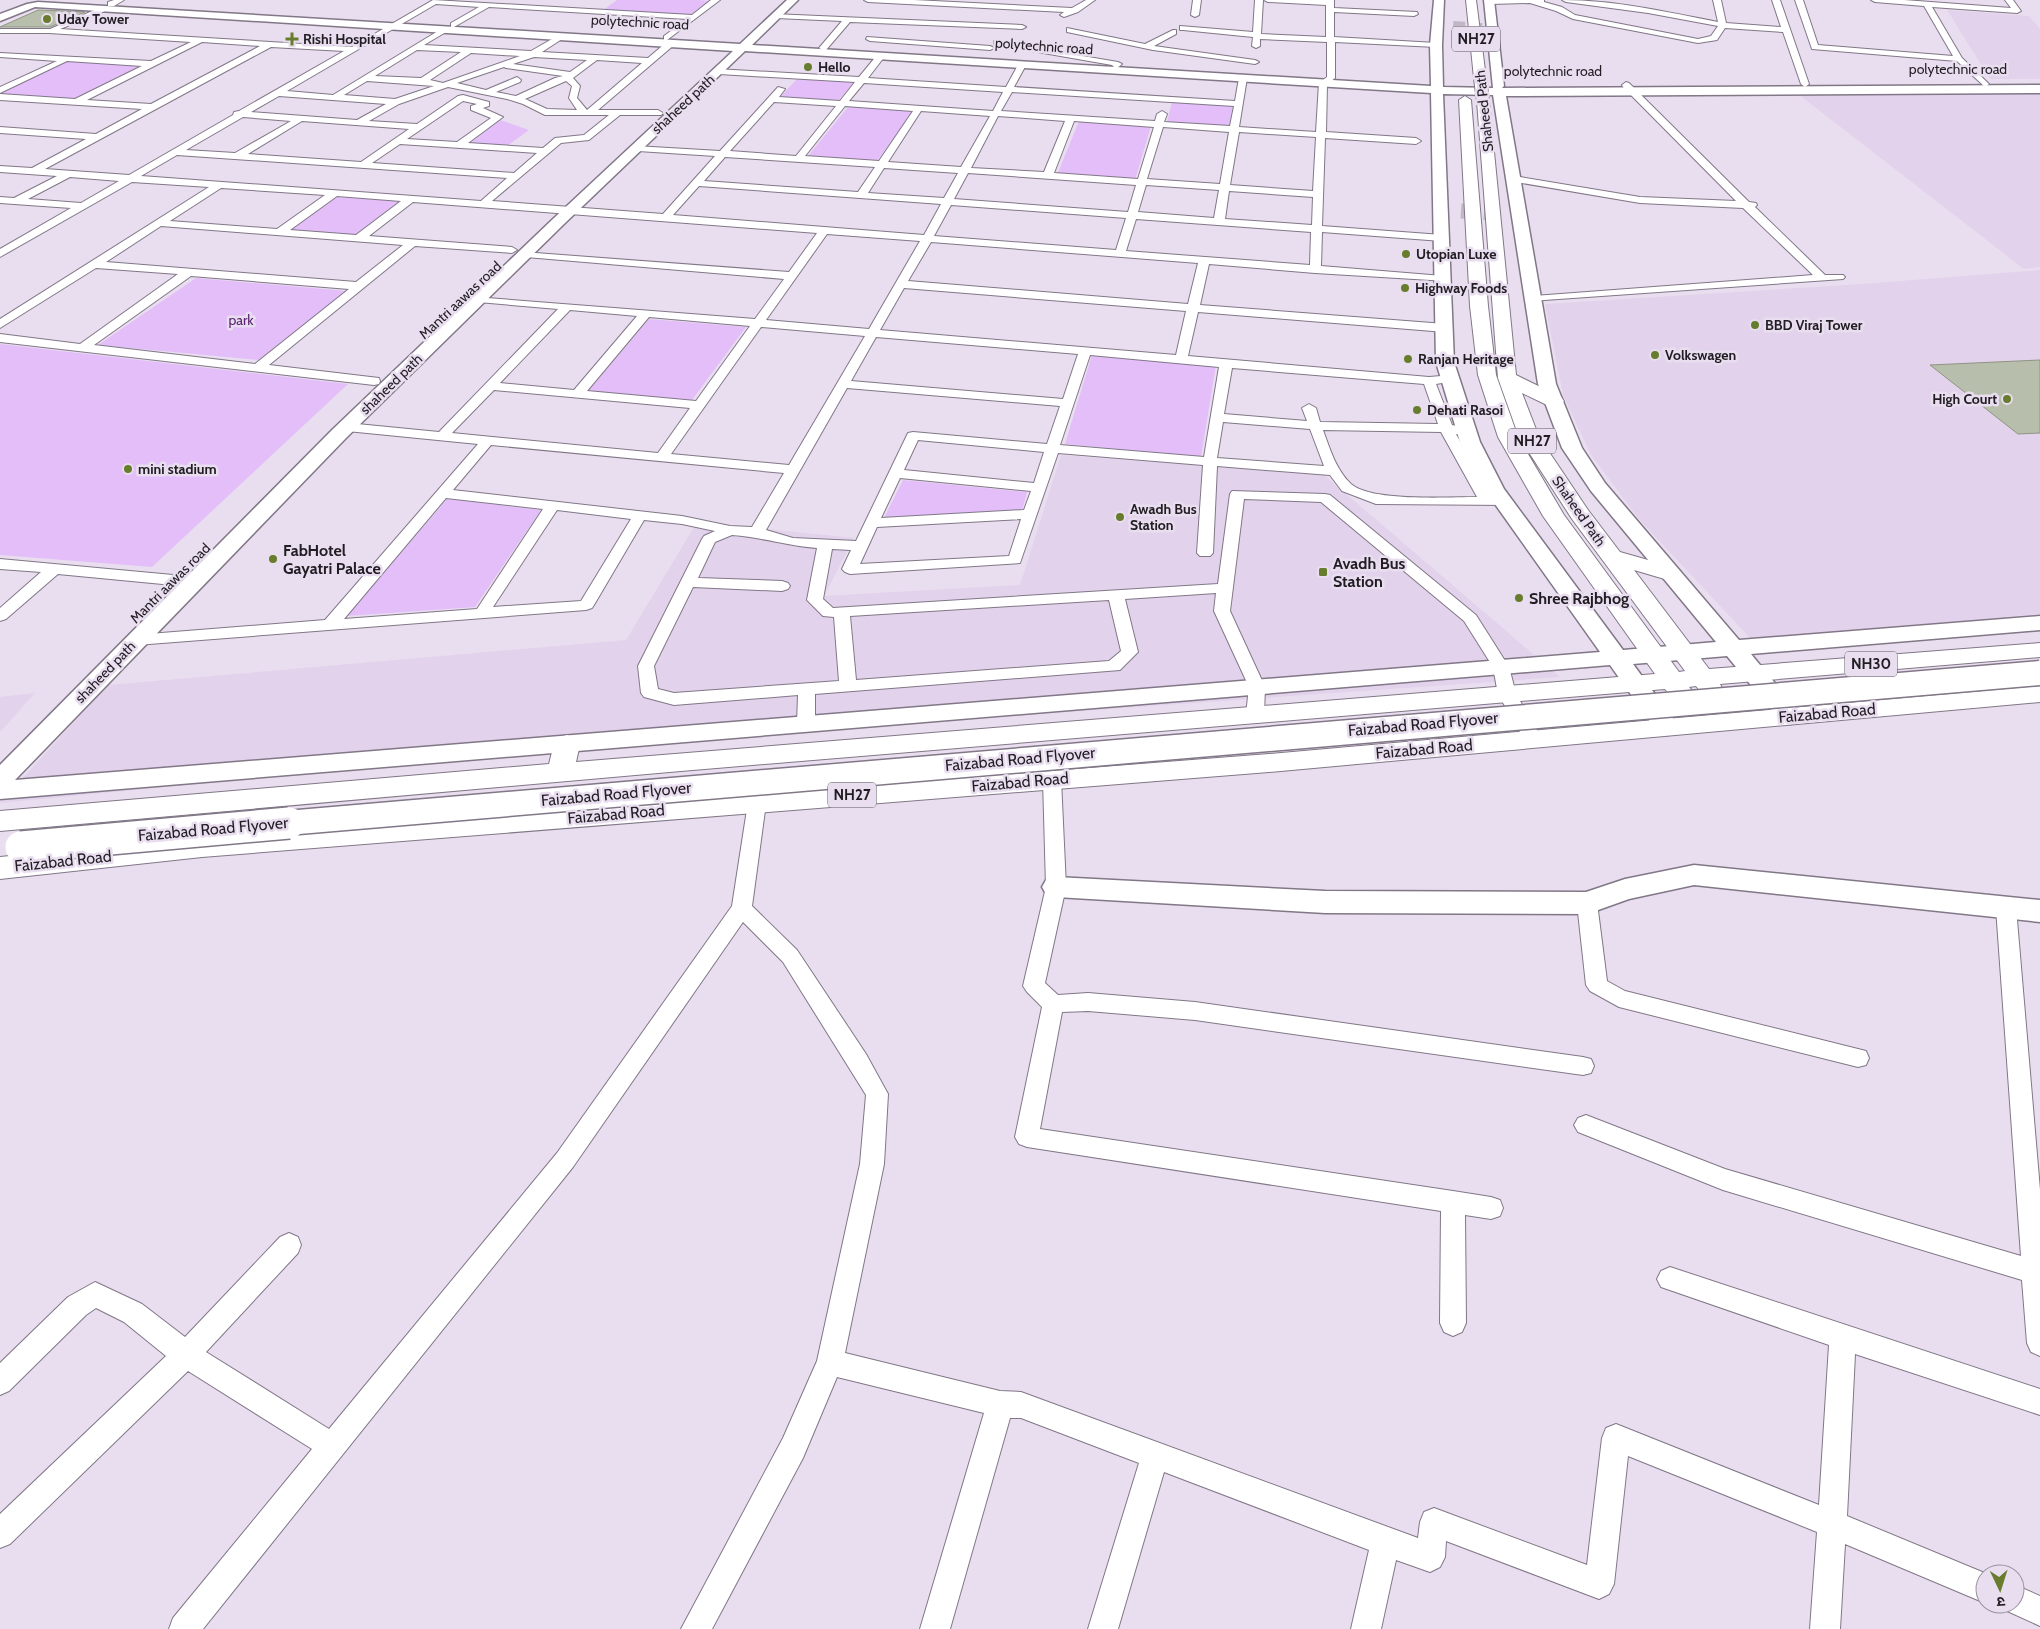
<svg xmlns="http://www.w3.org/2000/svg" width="2040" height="1629" font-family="Cabin,'Noto Sans Devanagari',sans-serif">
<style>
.built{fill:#e2d2eb}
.green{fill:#e3bef8}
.building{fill:#b7beab;stroke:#8e9583}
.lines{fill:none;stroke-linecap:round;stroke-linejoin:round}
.secondary-tunnel-far1{stroke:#c1b7c6;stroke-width:12;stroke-dasharray:12 5.5;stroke-linecap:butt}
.secondary-tunnel{stroke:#c1b7c6;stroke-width:15;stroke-dasharray:15 8;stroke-linecap:butt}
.street-casing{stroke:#817787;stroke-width:2}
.secondary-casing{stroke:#817787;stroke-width:3}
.highway-casing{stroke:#817787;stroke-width:2}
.street{fill:#fff;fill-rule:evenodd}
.secondary{fill:#fff;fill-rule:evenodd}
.highway{fill:#fff;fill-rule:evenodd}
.highway-bridge-far2-casing{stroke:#817787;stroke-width:14;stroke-linecap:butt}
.highway-bridge-far1-casing{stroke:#817787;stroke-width:27;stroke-linecap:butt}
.highway-bridge-casing{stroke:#817787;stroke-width:34;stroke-linecap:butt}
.highway-bridge-far2{stroke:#fff;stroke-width:12}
.highway-bridge-far1{stroke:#fff;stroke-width:24}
.highway-bridge{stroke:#fff;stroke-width:31}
.poi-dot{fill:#677c2c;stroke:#e9deef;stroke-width:2}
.labels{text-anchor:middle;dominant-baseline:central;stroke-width:5;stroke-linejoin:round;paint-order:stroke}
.far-poi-label{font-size:14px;font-weight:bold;fill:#211d23;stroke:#e9deef;text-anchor:start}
.far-street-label{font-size:14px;fill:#211d23;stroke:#e9deef}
.far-park-label{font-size:14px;fill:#5a2473;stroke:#e9deef}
.shield{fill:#e9deef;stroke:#5d5760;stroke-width:1}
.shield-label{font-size:15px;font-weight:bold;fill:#211d23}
.poi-label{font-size:16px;font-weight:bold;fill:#211d23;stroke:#e9deef;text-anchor:start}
.street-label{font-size:16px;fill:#211d23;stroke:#e9deef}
</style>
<rect width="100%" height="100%" fill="#e9deef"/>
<g class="built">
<path d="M1947,10L2029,16L2040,29V79H1990Z"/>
<path d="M2040,93V267L2024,269L1798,94Z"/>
<path d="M2040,270V614L1751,639L1638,518L1591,455L1563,395L1545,304L1862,284Z"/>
<path d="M1061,455L1324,475L1560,677L587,746L0,803L108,685L626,640L697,522L854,538L824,596L1020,585Z"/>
<path d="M35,693L0,732V697Z"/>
</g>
<g class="green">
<path d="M617,0H699L709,1L690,15L602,11Z"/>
<path d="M69,61L145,66L77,99L0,94V93Z"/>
<path d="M798,78L854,82L838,101L780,97Z"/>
<path d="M1172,102L1233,105L1229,126L1167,122Z"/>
<path d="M849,106L914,110L877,161L808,156Z"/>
<path d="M500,120L529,130L507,146L470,143Z"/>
<path d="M1079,121L1151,126L1135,180L1057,175Z"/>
<path d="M337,197L400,201L355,235L290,230Z"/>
<path d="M196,278L347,291L260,360L98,345Z"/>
<path d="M649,319L746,327L692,400L588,391Z"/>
<path d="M0,344L348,384L152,567L0,555Z"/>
<path d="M1092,355L1216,365L1201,457L1065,444Z"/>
<path d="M903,480L1027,492L1022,511L884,518Z"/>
<path d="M447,499L541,510L475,607L347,616Z"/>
</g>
<g class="building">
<path d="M38,10L64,11L85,12L50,27H0Z"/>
<path d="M2040,360V433L2018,434L1930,365Z"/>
</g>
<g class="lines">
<path class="secondary-tunnel-far1" d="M1453,27L1482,29"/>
<path class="secondary-tunnel" d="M1461,211L1505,214"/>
<g class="street-casing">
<g id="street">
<path d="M114,0H124L114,6H108V2Z"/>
<path d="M433,0L692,15L711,0H720L667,40H664V36L687,19L489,7L454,27H451V23L479,7L436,4L287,91L333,95L443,28H446V32L424,45L531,51L559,35H562V39L542,52L648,58L668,41H674V45L598,110H658L663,113L661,115H620L589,140L561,143L492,201L663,214L715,156L638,151L635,150V146L720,151L778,87L785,89L779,97L840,101L855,82L719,74L715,71L716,69L859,77L878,54H881L885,56L868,78L1006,87L1018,65L1022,62L1026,65L1014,87L1235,101L1239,78L1243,75L1247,78L1239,127L1316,132L1319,83L1327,77V42L1260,39V46L1256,48L1252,46L1253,37L1183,30H1180V26L1253,32L1255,0H1263L1261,34L1326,37V5L1268,2L1264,0H1334V8L1417,12L1418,14L1414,16L1334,12V37L1436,43L1440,45L1436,47L1335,42V78L1327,84L1326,132L1416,138L1421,141L1416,144L1325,138L1322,226L1442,235L1447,238L1442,241L1322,232L1321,266L1443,276L1447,277L1449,279L1447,281L1315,273L1209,264L1200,305L1445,324L1451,328L1445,332L1198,312L1188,356L1429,377L1454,375L1456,378L1454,381L1436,384L1452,425L1472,429L1474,432L1472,435L1456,434L1491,497L1509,499L1511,502L1509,505L1376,504L1342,491L1330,475L1217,466L1213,553L1210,556H1200L1197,553L1203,465L1058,453L1020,563L850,574L845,572L842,569L851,550L832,549L823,599L833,608L1218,584L1230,494L1232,491L1325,494L1330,495L1476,615L1509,667L1516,694L1542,739L1539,743L1533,745L1527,743L1524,739L1498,694L1493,667L1464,621L1321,502L1244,499L1230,611L1265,687L1264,715L1261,719L1255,721L1249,719L1246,715L1249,687L1214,611L1216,593L1125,599L1138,652L1120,670L815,694V724L812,728L806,730L800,728L797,724L798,695L674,705L644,697L641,693L638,666L702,539L704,536L715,531L682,524L644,520L594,605L592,608L586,610L136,645L130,644L128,640L130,636L136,635L325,620L478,444L347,431L340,427L342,424L347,423L439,432L558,309L478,302L474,301L472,299L474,297L755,319L784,279L526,257L521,254L522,252L789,272L817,233L413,202L369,236L512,247L517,250L512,253L415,246L269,365L379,378L380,381L379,384L374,385L0,342V334L80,344L178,274L96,268L0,328V319L209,187L132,182L0,257V249L71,208L0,203V197L14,198L57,176L0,172V166L32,168L86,139L0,133V127L96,134L142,109L0,100V94L75,99L142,66L67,61L0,93V87L57,61L0,57V53L151,61L191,42L49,33H0V29H50L102,7H105V11L60,29L352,47ZM202,42L260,46L151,104L87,100ZM271,47L344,51L239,111L234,112L233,115L129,175L45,169ZM417,50L461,52L421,78L375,76ZM471,53L520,56L443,83L430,80ZM534,57L587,60L570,72L513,64ZM597,60L642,63L587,110L577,98L580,86L573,78ZM504,67L506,68L563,76L555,78L516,96L496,92L520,82L521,80L517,77L486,90L457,83ZM367,81L434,86L395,99L344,95ZM566,81L572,86L569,98L577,110L547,109L525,99ZM864,83L1003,92L993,111L849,101ZM448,87L507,99L523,104L545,115H609L584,135L555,138L543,148L468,143L503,117L483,108L489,106V102L463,95L458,96L417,124L369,121L399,104ZM1012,92L1234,106L1230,126L1164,122L1167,114L1162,111L1157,114L1155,121L1001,111ZM279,96L386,104L357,120L251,112ZM463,101L477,104L471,106V110L491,118L457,142L407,139ZM774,102L836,106L796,156L730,151ZM845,106L913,111L879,161L805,156ZM921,111L990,116L961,167L888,162ZM998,116L1065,121L1044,172L971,168ZM243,117L291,121L235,153L186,150ZM302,121L409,129L361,162L248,154ZM1074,121L1154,127L1138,179L1054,173ZM1163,127L1229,132L1220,184L1147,179ZM1239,132L1316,137L1313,191L1230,185ZM400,144L537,153L514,173L372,163ZM177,155L507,178L481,201L141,176ZM725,157L875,167L858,192L704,181ZM884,168L958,173L944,198L868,193ZM968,173L1136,185L1128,212L954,199ZM70,177L119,181L81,203L28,199ZM1146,185L1219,190L1214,218L1138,212ZM699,186L941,204L924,235L673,215ZM221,188L325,195L277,229L170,221ZM1229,191L1313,197L1312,225L1225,219ZM337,196L401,201L356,235L290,230ZM951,205L1126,218L1116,250L934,236ZM1136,219L1311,232L1310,265L1126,251ZM161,226L403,245L356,282L106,262ZM827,234L920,241L869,329L766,320ZM931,242L1198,263L1188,304L908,281ZM191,276L349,289L255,364L94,345ZM904,288L1186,311L1176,355L880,330ZM570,310L637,316L574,390L500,383ZM649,317L750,326L696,401L587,391ZM761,327L865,336L789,465L671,454ZM876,337L1078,354L1063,399L851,381ZM1090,355L1219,367L1204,457L1060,445ZM1232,368L1424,384L1438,424L1320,422L1316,408L1309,404L1302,408L1307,421L1224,414ZM847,388L1060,406L1047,444L913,432L908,433L856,541L793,538L766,530ZM494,390L690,408L658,453L452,433ZM1223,422L1310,429L1324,466L1217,458ZM1323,430L1441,432L1477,497C1448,497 1372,502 1351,484C1336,470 1330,449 1323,430ZM918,440L1044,452L1034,483L904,470ZM491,445L784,473L752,527L730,526L682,516L453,490ZM900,478L1031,491L1024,510L881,518ZM446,498L543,509L477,609L344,619ZM557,510L631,519L581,601L493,607ZM1021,519L1009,556L860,564L877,527ZM732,535C761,537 788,546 817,548L807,600L823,616L834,617L839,681L674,693L658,689L654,666L693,587L782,591L788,589L790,586L788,583L782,581L698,578L715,542ZM1109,600L1121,651L1109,661L856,680L850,616Z"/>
<path d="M864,0H914L1072,8L1086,0H1095L1078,12L1064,17L1060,15L1064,12L868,2Z"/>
<path d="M1193,0H1201L1199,15L1195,17L1191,15Z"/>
<path d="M1489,0H1544V2L1562,7L1575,15L1698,39L1711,36L1718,26L1648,13L1566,2L1562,0C1615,0 1667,12 1718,22L1713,0H1721L1726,23L1781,27L1772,0H1780L1809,84L1805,87L1801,84L1783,32L1725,28L1717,40L1698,43L1573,19L1556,11L1530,3L1490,4L1486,2Z"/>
<path d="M1795,0H1803L1818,45L1953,56L1924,6L1875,2L1871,0H1904L2011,8L2005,0H2013L2021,11L2017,13L1932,7L1962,58L1989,84L1985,87L1957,61L1812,49Z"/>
<path d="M773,14L1022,25L1026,27L1022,29L850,22L826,50H823L819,48L842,21L776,18H773Z"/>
<path d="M1067,28L1145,44L1173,30H1176V34L1154,46L1255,60L1259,62L1255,64L1153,50L1067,32Z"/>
<path d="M867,37L990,46L994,48L990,50L870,41L866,39Z"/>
<path d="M994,41L1118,62L1122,64L1116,69L1112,65L997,45H994Z"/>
<path d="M1626,82L1629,83L1749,202L1756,203L1757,205L1755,207L1825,275H1843L1845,277L1843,279L1530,301L1528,299L1534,296L1813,275L1743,208L1640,203L1510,181V177L1514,176L1640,197L1736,201L1623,87L1622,85Z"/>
<path d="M0,559L173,575L178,577L181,580L178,583L173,585L58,574L6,619L0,621V608L41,572L0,569Z"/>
<path d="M1052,774L1058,776L1061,780L1066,887L1045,983L1058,995L1088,993L1195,1002L1583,1057L1591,1059L1594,1066L1591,1073L1583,1075L1195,1020L1088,1011L1062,1012L1040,1129L1453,1191L1491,1197L1500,1200L1503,1208L1500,1216L1491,1219L1465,1215L1466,1323L1462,1332L1453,1336L1444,1332L1440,1323L1441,1211L1027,1147L1019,1144L1015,1137L1042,1007L1027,992L1023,986L1046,887L1043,780L1046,776Z"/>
<path d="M757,796L764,798L766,803L752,906L797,950L866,1054L888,1094L884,1164L845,1353L1000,1391L1021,1392L1418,1538L1420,1522L1424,1512L1434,1508L1587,1565L1602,1438L1606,1428L1616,1424L1819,1505L1829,1345L1661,1287L1657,1279L1661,1271L1670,1267L2040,1389V1415L1855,1354L1847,1516L1987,1574H1985V1603L1845,1544L1840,1629H1810L1817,1532L1628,1456L1614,1584L1609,1594L1599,1599L1446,1541L1445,1557L1440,1567L1430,1572L1396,1560L1381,1629H1351L1369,1550L1164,1472L1118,1629H1088L1139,1463L1021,1418H1010L950,1629H920L984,1413L837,1377L803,1458L712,1629H681L783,1438L817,1361L860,1164L866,1095L783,962L743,922L573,1167L203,1629H169L173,1618L312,1449L188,1371L10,1544L0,1548V1514L166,1356L124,1322L96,1308L86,1315L9,1391L0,1395V1363L68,1297L95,1282L142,1304L185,1337L280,1237L289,1233L298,1237L301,1245L298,1253L206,1352L329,1429L557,1153L732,906L748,803L750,798Z"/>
<path d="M1587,895L1594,898L1597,903L1607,981L1625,991L1858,1049L1866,1051L1869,1058L1866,1065L1858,1067L1619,1007L1590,991L1586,985L1577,903L1580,898Z"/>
<path d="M2006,900L2013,903L2016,908L2040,1190V1356L2031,1352L2027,1343L2022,1280L1723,1190L1578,1132L1574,1125L1578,1118L1586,1115L1725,1169L2021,1256L1996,908L1999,903Z"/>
<path d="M2015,1585L2040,1596V1626L2005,1610L2002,1604H2015Z"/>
</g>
</g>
<g class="secondary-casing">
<g id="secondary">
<path d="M787,0H798L752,45L1431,86L1430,45L1434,0H1444L1442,45L1443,87L1493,88L1484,0H1494L1504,86L1502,88L2040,85V93L1506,96L1556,384L1582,448L1605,483L1739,640L2040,616V630L1751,654L1802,716L1799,722L1790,724L1781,722L1727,656L1633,664L1679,727L1676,733L1667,735L1658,733L1610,665L0,799V765L332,430L554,218L733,51L35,7L0,21V14L27,4L38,2L740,44ZM745,51L1431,93L1436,362L1460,442L1485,490L1600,652L15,780L346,438L564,224ZM1443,94L1493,95L1538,384L1562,448L1591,491L1716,642L1623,650L1504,489L1480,442L1454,362Z"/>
<path d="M1694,865L2040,900V922L1694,885L1629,899L1587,914L1325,913L1056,897L1046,894L1042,887L1046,880L1056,877L1325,891L1586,892L1625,879Z"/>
</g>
</g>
<g class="highway-casing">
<g id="highway">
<path d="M1466,0H1476L1486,78L1480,82L1474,78Z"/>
<path d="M1465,96L1471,100L1488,306L1496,375L1518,437L1564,515L1679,672L1685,671L1572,519L1519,437L1498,378L1477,101L1478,98L1483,97L1489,101L1516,375L1561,397L1564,401L1561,405L1554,407L1547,405L1522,393L1539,437L1588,510L1620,552L1676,568L1679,573L1676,578L1668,580L1634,570L1709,669L2040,643V657L1720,684L1722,688L1719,694C1708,697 1703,695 1696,686L1689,687L1694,693L1690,699C1677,702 1673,699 1665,689L681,771L0,831V811L549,764L554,744L558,738L567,735L576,738L580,744L576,762L1655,674L1543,516L1498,437L1478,375L1470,306L1459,100Z"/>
<path d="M2040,686V702L1269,772L202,857L0,879V857L202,837L1269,754Z"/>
</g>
</g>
<use href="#street" class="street"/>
<use href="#secondary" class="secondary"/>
<use href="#highway" class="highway"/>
<g class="highway-bridge-far2-casing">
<path id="highway-bridge-far2" d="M1480,78L1483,101"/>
</g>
<g class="highway-bridge-far1-casing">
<path id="highway-bridge-far1" d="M275,824L2040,673"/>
</g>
<g class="highway-bridge-casing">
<path id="highway-bridge" d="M21,847L289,823"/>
</g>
<use href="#highway-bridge-far2" class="highway-bridge-far2"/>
<use href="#highway-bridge-far1" class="highway-bridge-far1"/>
<use href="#highway-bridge" class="highway-bridge"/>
</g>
<g class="poi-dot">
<circle cx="47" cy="19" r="5"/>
<path d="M289.5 31.5h5v5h5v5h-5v5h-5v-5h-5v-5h5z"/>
<circle cx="808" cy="67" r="5"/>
<circle cx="1406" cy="254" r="5"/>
<circle cx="1405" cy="288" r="5"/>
<circle cx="1755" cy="325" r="5"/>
<circle cx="1655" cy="355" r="5"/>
<circle cx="1408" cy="359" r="5"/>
<circle cx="2007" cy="399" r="5"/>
<circle cx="1417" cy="410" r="5"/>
<circle cx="128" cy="469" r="5"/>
<circle cx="1120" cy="517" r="5"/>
<circle cx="273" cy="559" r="5"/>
<rect x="1318" y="567" width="10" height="10" rx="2.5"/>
<circle cx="1519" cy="598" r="5"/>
</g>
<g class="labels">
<g class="far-poi-label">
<text x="57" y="19">Uday Tower</text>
<text x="303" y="39">Rishi Hospital</text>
<text x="818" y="67">Hello</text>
<text x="1416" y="254">Utopian Luxe</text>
<text x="1415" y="288">Highway Foods</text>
<text x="1765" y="325">BBD Viraj Tower</text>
<text x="1665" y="355">Volkswagen</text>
<text x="1418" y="359">Ranjan Heritage</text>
<text x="1997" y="399" text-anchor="end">High Court</text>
<text x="1427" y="410">Dehati Rasoi</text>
<text x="138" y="469">mini stadium</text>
<text x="1130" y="509">Awadh Bus<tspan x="1130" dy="16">Station</tspan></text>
</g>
<g class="far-street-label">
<text transform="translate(640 22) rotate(3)">polytechnic road</text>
<text transform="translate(1044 46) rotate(4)">polytechnic road</text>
<text x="1958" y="69">polytechnic road</text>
<text x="1553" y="71">polytechnic road</text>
<text transform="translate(683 104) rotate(-43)">shaheed path</text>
<text transform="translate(1484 111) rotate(-96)">Shaheed Path</text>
<text transform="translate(460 300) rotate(-43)">Mantri aawas road</text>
<text transform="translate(391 384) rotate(-44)">shaheed path</text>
<text transform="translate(1579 511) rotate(55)">Shaheed Path</text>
<text transform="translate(170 583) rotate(-45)">Mantri aawas road</text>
<text transform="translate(105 672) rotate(-46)">shaheed path</text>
</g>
<g class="far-park-label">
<text x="241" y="320">park</text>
</g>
<g class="shield">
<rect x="1452" y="26.5" width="48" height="25" rx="4"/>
<rect x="1508" y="428.5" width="48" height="25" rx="4"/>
<rect x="1845" y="651.5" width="52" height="25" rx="4"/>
<rect x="828" y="782.5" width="48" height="25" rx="4"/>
</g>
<g class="shield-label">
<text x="1476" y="39">NH27</text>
<text x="1532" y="441">NH27</text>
<text x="1871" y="664">NH30</text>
<text x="852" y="795">NH27</text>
</g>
<g class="poi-label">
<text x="283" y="550">FabHotel<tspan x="283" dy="18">Gayatri Palace</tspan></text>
<text x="1333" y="563">Avadh Bus<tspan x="1333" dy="18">Station</tspan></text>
<text x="1529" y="598">Shree Rajbhog</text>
</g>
<g class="street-label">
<text transform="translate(1827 713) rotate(-5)">Faizabad Road</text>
<text transform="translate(1423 724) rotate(-5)">Faizabad Road Flyover</text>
<text transform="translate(1424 749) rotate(-5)">Faizabad Road</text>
<text transform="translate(1020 759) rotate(-5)">Faizabad Road Flyover</text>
<text transform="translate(1020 782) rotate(-5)">Faizabad Road</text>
<text transform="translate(616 794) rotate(-5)">Faizabad Road Flyover</text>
<text transform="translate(616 814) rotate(-5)">Faizabad Road</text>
<text transform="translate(213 829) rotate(-5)">Faizabad Road Flyover</text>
<text transform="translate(63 861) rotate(-6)">Faizabad Road</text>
</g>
</g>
<g transform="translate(2000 1589) rotate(176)"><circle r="24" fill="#e9deef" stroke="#99919d"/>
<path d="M0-4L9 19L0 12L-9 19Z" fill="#677c2c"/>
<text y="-8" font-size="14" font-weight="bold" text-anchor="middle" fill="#211d23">उ</text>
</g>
</svg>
